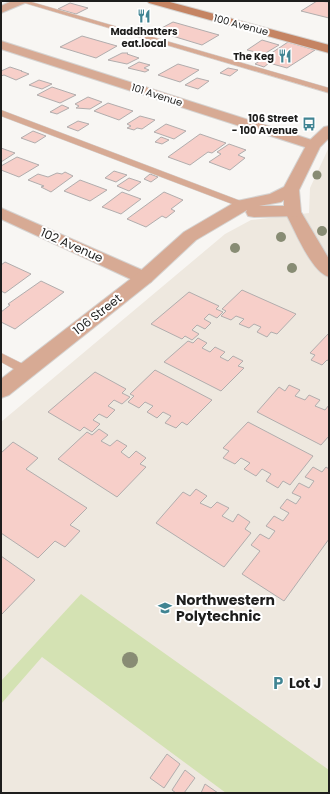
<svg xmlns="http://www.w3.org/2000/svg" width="330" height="794" font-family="Poppins,sans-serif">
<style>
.built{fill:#eee8df}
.green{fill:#d4e2b3}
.building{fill:#f7cfc9;stroke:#b1adad}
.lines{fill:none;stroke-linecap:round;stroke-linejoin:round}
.service-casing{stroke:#d5d3d1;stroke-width:1}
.minor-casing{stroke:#d5d3d1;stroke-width:2}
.tertiary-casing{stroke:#d5d3d1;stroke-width:2}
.secondary-casing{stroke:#d5d3d1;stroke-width:2}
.service{fill:#d7aa94;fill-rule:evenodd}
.minor{fill:#d7aa94;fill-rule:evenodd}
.tertiary{fill:#d7aa94;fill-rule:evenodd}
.secondary{fill:#c58463;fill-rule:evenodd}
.tree{fill:#888c74}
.labels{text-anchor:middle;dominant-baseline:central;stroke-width:4;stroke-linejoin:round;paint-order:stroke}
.far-street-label{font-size:10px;fill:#1e1e1d;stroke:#fff}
.far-poi-label{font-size:10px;font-weight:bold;fill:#1e1e1d;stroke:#fff;text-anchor:end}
.street-label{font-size:12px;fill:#1e1e1d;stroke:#fff}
.near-poi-label{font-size:14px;font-weight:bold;fill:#1e1e1d;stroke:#fff;text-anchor:start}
</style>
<rect width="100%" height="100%" fill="#f8f6f3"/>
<path class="built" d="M329,147V793H1V422L225,234L251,220L309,213L310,188Z"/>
<path class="green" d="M81,594L329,770V793H226L42,657L1,704V681Z"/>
<g class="building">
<path d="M317,1L329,2V18L301,11Z"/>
<path d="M70,3L88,8L76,14L58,9Z"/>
<path d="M173,22L219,35L202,45L156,31Z"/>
<path d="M82,36L117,46L96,58L60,47Z"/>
<path d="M262,40L279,45L264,54L260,53L257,55L254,54L256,52L247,50Z"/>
<path d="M288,42L315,50L287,68L269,63L264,67L255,64Z"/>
<path d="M122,53H128L127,54L139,58L127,64L108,60Z"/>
<path d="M139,62L150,65L144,68L149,70L145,72L128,68Z"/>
<path d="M178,64L199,70L180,82L158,75Z"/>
<path d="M10,67L22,71H21L29,74L16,80L4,75L1,76V71Z"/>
<path d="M228,68L238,70L230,76L220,73Z"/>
<path d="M197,78L209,81L198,89L185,85Z"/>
<path d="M39,80L52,84L42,89L29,85Z"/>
<path d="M52,87L76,95L60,103L37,95Z"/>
<path d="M88,97L102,102L90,109L76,108L79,106L75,104Z"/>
<path d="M108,103L133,111L119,120L94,111Z"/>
<path d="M62,105L69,108L57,114L50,112Z"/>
<path d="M140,116L155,120L142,129L137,128L134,130L127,128L131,126L127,124Z"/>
<path d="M78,121L89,124L78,131L67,127Z"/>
<path d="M166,124L186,131L174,139L154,132Z"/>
<path d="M33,131L46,136L35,143L21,138Z"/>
<path d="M200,134L226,143L212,153L208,152L190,165L168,157Z"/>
<path d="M161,137L169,140L162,144L155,142Z"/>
<path d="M229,144L246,150L238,155L245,158L230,170L209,162L221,154L217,152Z"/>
<path d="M1,148L15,153L1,162Z"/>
<path d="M17,157L39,165L19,177L1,170V166Z"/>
<path d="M114,171L127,175L116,182L105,178Z"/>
<path d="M65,172L73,176L51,192L41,187L44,186L28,180L38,174L48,177L57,173L62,174Z"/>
<path d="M150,174L158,177L151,182L144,179Z"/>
<path d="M129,178L141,182L129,191L117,186Z"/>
<path d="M80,180L107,190L90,201L64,191Z"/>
<path d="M122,192L141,199L121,214L102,207Z"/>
<path d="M164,192L183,200L171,209L175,211L166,218L162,216L146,227L127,219Z"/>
<path d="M5,262L31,274L5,293L1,291V265Z"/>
<path d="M41,281L64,292L15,329L1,322V312L10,305L8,304Z"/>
<path d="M242,290L296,314L277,334L271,332L267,337L257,332L261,327L254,324L249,328L239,324L244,319L236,316L231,320L221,316L226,311L222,309Z"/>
<path d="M189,292L219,306L216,309L223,312L217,318L209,314L204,319L211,323L205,329L197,325L192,330L199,334L192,340L185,336L182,339L151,324Z"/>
<path d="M329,333V361L327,360L322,365L311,360L315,355L310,353Z"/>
<path d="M198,338L207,343L202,348L210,352L215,347L225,352L220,357L228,361L233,356L243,361L238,366L244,368L221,391L164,362L188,341L193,343Z"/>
<path d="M155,370L212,400L187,425L182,422L176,428L165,423L171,416L163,412L157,418L147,412L153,406L145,402L139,408L128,402L134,396L130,394Z"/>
<path d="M95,372L126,389L122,393L130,397L122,404L114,400L108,406L115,410L107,418L99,414L93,420L100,424L92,432L84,427L80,431L48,412Z"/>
<path d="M289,385L300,390L295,396L305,400L309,395L320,400L315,406L325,410L329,405V436L321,445L257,412L279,387L285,391Z"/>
<path d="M248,422L313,456L290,485L283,481L278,488L266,481L271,474L262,469L256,476L244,469L250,463L241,458L235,464L223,458L229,451L223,448Z"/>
<path d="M99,429L108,435L101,441L110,446L117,440L127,446L121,452L129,458L136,451L146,458L140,464L146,467L117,497L58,459L87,432L92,435Z"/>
<path d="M13,442L38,458L26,469L87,508L70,525L80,531L65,547L55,541L38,558L1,533V453Z"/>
<path d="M313,467L322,472L326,467L329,469V539L284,601L242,574L260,551L251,545L260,534L269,539L275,531L266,526L274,516L283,521L289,513L280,508L287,499L296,504L301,497L292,493L299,483L309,488L314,481L305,477Z"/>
<path d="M196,489L207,496L200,503L211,508L217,502L229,508L222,516L233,522L238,514L250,522L245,529L251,533L224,567L156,523L183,492L190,496Z"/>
<path d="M1,556L35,580L1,615Z"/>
<path d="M167,754L180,764L164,788L150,778Z"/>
<path d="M185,770L195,778L184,793H176L172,790Z"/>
<path d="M205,784L218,793H201Z"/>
</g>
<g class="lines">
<g class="service-casing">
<g id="service">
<path d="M18,1H28L329,88V93Z"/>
<path d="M1,110L246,203L248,205L246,207H240L1,116Z"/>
<path d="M1,353L29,367L31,370L29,373H21L1,362Z"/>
</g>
</g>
<g class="minor-casing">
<g id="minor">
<path d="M1,41L318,142L321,145L318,148H308L1,49Z"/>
<path d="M293,207L299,208L301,212L329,259V277C311,272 294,228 285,212L287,208Z"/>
<path d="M1,208L151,274L153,278L151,282L144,284L137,282L1,219Z"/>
</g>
</g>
<g class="tertiary-casing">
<g id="tertiary">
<path d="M12,1H27L25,3L1,13V6Z"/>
<path d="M329,126V138L320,147L299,190L301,212L299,216L254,217L248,216L246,212L247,210L196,240L151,282L9,395L1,398V379L137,274L184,232L237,201L270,194L284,187L308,142L324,127ZM284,200V206H259L281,202Z"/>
</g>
</g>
<g class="secondary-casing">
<path id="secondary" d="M147,1H166L329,45V53L149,3Z"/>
</g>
<use href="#service" class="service"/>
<use href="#minor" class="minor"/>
<use href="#tertiary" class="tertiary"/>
<use href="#secondary" class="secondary"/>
</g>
<g class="tree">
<circle cx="317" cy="175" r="4.5"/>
<circle cx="322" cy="231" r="5"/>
<circle cx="281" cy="237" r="5"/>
<circle cx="235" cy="248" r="5"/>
<circle cx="292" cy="268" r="5"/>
<circle cx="130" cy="660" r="8"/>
</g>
<defs>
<g id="restaurant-bare" transform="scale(1.08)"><path d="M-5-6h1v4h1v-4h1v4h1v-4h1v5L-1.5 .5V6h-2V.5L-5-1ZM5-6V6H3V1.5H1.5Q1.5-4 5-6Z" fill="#408492" stroke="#fff" stroke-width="2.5" paint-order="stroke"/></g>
<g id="bus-bare" transform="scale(1.08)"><path d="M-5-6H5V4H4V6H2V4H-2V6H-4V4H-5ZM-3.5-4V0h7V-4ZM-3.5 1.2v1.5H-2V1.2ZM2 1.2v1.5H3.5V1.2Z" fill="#408492" stroke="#fff" stroke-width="2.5" paint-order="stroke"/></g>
<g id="university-bare" transform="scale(1.08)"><path d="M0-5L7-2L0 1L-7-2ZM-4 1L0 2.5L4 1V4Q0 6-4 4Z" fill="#408492" stroke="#fff" stroke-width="2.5" paint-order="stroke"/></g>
<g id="parking-bare" transform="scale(1.08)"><path d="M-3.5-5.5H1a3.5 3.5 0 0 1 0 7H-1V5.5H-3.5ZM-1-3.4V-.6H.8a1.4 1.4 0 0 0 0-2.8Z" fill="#408492" stroke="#fff" stroke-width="2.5" paint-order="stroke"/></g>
</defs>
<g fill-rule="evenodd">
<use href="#restaurant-bare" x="144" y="16"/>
<use href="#restaurant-bare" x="285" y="56"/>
<use href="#bus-bare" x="309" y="124"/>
<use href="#university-bare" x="165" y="608"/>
<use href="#parking-bare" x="278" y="683"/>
</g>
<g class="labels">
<g class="far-street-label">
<text transform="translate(241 25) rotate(15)">100 Avenue</text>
<text transform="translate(157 95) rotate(18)">101 Avenue</text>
</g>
<g class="far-poi-label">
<text x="144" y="31" text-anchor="middle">Maddhatters<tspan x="144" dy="12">eat.local</tspan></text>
<text x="274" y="56">The Keg</text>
<text x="298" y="118">106 Street<tspan x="298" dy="12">- 100 Avenue</tspan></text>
</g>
<g class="street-label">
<text transform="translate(72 245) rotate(24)">102 Avenue</text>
<text transform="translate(97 314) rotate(-38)">106 Street</text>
</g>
<g class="near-poi-label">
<text x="176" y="600">Northwestern<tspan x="176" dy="16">Polytechnic</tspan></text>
<text x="289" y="683">Lot J</text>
</g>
</g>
<rect width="330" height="794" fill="none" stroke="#1e1e1d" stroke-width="4"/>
</svg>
